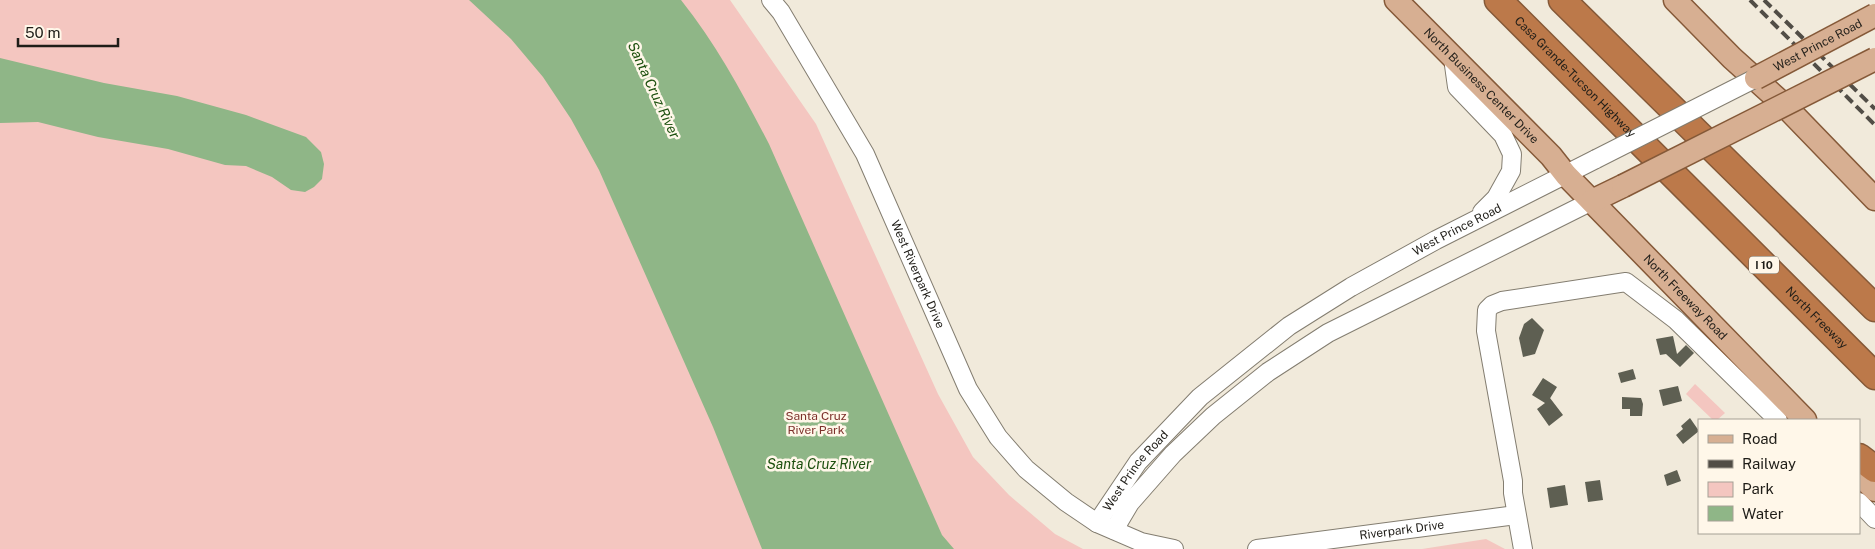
<svg xmlns="http://www.w3.org/2000/svg" width="1875" height="549" font-family="'Public Sans',sans-serif">
<style>
.green{fill:#f4c6c0}
.water{fill:#8fb687}
.building{fill:#5e5f52}
.lines{fill:none;stroke-linecap:round;stroke-linejoin:round}
.minor-casing{stroke:#837d70;stroke-width:20}
.major-casing{stroke:#855938;stroke-width:25}
.highway-casing{stroke:#855938;stroke-width:29}
.minor{stroke:#fff;stroke-width:18}
.major{stroke:#d7af92;stroke-width:22}
.highway{stroke:#bc794a;stroke-width:26}
.rail{stroke:#514d46;stroke-width:4;stroke-dasharray:10 5;stroke-linecap:butt}
.minor-bridge-casing{stroke:#837d70;stroke-width:20;stroke-linecap:butt}
.major-bridge-casing{stroke:#855938;stroke-width:25;stroke-linecap:butt}
.minor-bridge{stroke:#fff;stroke-width:18}
.major-bridge{stroke:#d7af92;stroke-width:22}
.labels{text-anchor:middle;dominant-baseline:central;stroke-width:5;stroke-linejoin:round;paint-order:stroke}
.shield{fill:#fff7e9;stroke:#625e57;stroke-width:1}
.shield-label{font-size:11px;font-weight:bold;fill:#1f1d18}
.street-label{font-size:12px;fill:#1f1d18;stroke:#fff7e9}
.park-label{font-size:12px;fill:#7d302b;stroke:#fff7e9}
.water-label{font-size:14px;font-style:italic;fill:#1d500f;stroke:#fff7e9}
</style>
<rect width="100%" height="100%" fill="#f1eadb"/>
<g class="green">
<path d="M0,0H730L816,124L938,394L973,457L1009,495L1055,534L1083,549H0Z"/>
<path d="M1695,384L1725,413L1717,420H1713L1686,394Z"/>
<path d="M1486,539L1505,549H1422Z"/>
</g>
<g class="water">
<path d="M469,0H681C717,45 743,94 769,144L942,535L954,549H762L713,427L599,170L571,119L543,77L511,39Z"/>
<path d="M0,58L104,83L177,96L246,115L306,137L321,152L324,164L322,179L314,187L305,192L291,190L272,177L246,166L225,165L168,149L98,137L38,122L0,123Z"/>
</g>
<g class="building">
<path d="M1532,318L1544,330L1535,354L1523,357L1519,338L1524,324Z"/>
<path d="M1673,336L1677,354L1686,345L1694,353L1680,367L1666,354L1660,355L1656,339Z"/>
<path d="M1633,369L1636,379L1621,383L1618,373Z"/>
<path d="M1543,378L1557,387L1549,400L1550,398L1563,415L1549,426L1537,409L1545,403L1532,395Z"/>
<path d="M1678,386L1682,401L1663,406L1659,390Z"/>
<path d="M1622,397L1641,398L1643,404L1642,416H1630V409H1622Z"/>
<path d="M1690,418L1699,431L1683,444L1676,435L1683,429L1681,426Z"/>
<path d="M1677,470L1681,481L1667,486L1664,475Z"/>
<path d="M1600,480L1603,500L1588,502L1585,482Z"/>
<path d="M1565,485L1568,505L1550,508L1547,488Z"/>
</g>
<g class="lines">
<g class="minor-casing">
<g id="minor">
<path id="s1" d="M771,0L781,12L865,154L968,389L998,437L1026,469L1066,502L1097,523L1141,542L1174,549"/>
<path d="M1453,58L1457,87L1503,135L1512,154L1511,171L1496,198L1482,212"/>
<path d="M1859,502L1875,519"/>
<path id="s2" d="M1097,523L1138,462L1200,397L1289,326L1351,287L1436,240L1596,159"/>
<path d="M1114,530L1130,503L1173,454L1213,416L1268,372L1328,333L1592,201"/>
<path id="s3" d="M1257,549L1516,515"/>
<path d="M1523,549L1513,493V481L1486,331L1487,310L1492,305L1502,301L1626,282L1676,320L1778,420"/>
</g>
</g>
<g class="major-casing">
<g id="major">
<path id="s4" d="M1396,0L1551,156L1566,175L1805,420"/>
<path d="M1675,0L1732,58L1783,104L1875,199"/>
<path d="M1592,201L1623,186"/>
<path d="M1859,474L1875,490"/>
</g>
</g>
<g class="highway-casing">
<g id="highway">
<path id="s5" d="M1498,0L1875,376"/>
<path d="M1562,0L1875,308"/>
<path d="M1859,457L1875,469"/>
</g>
</g>
<use href="#minor" class="minor"/>
<use href="#major" class="major"/>
<use href="#highway" class="highway"/>
<g class="rail">
<path d="M1750,0L1875,125"/>
<path d="M1764,0L1875,109"/>
</g>
<g class="minor-bridge-casing">
<path id="minor-bridge" d="M1596,159L1756,78"/>
</g>
<g class="major-bridge-casing">
<g id="major-bridge">
<path id="s6" d="M1756,78L1875,15"/>
<path d="M1623,186L1875,59"/>
</g>
</g>
<use href="#minor-bridge" class="minor-bridge"/>
<use href="#major-bridge" class="major-bridge"/>
</g>
<g class="labels">
<rect class="shield" x="1749" y="256.5" width="30" height="17" rx="4"/>
<g class="shield-label">
<text x="1764" y="265">I 10</text>
</g>
<g class="street-label">
<text stroke="none"><textPath href="#s6" startOffset="70">West Prince Road</textPath></text>
<text stroke="none"><textPath href="#s5" startOffset="109">Casa Grande-Tucson Highway</textPath></text>
<text stroke="none"><textPath href="#s4" startOffset="121">North Business Center Drive</textPath></text>
<text stroke="none"><textPath href="#s2" startOffset="471">West Prince Road</textPath></text>
<text stroke="none"><textPath href="#s1" startOffset="312">West Riverpark Drive</textPath></text>
<text stroke="none"><textPath href="#s4" startOffset="415">North Freeway Road</textPath></text>
<text stroke="none"><textPath href="#s5" startOffset="450">North Freeway</textPath></text>
<text stroke="none"><textPath href="#s2" startOffset="65">West Prince Road</textPath></text>
<text stroke="none"><textPath href="#s3" startOffset="146">Riverpark Drive</textPath></text>
</g>
<g class="park-label">
<text x="816" y="416">Santa Cruz<tspan x="816" dy="14">River Park</tspan></text>
</g>
<g class="water-label">
<text transform="translate(654 90) rotate(65)">Santa Cruz River</text>
<text x="819" y="464">Santa Cruz River</text>
</g>
</g>
<rect x="1698" y="419" width="162" height="115" fill="#fff7e9" stroke="#a5a095"/>
<rect x="1708" y="435" width="25" height="8" fill="#d7af92" stroke="#a5a095"/>
<text x="1742" y="444" font-size="15" fill="#1f1d18">Road</text>
<rect x="1708" y="460" width="25" height="8" fill="#514d46" stroke="#a5a095"/>
<text x="1742" y="469" font-size="15" fill="#1f1d18">Railway</text>
<rect x="1708" y="482" width="25" height="15" fill="#f4c6c0" stroke="#a5a095"/>
<text x="1742" y="494" font-size="15" fill="#1f1d18">Park</text>
<rect x="1708" y="506" width="25" height="15" fill="#8fb687" stroke="#a5a095"/>
<text x="1742" y="519" font-size="15" fill="#1f1d18">Water</text>
<path d="M18 38v8h100v-8" fill="none" stroke="#1f1d18" stroke-width="2.5"/>
<text x="25" y="38" font-size="15" fill="#1f1d18" stroke="#fff7e9" stroke-width="4" paint-order="stroke">50 m</text>
</svg>
